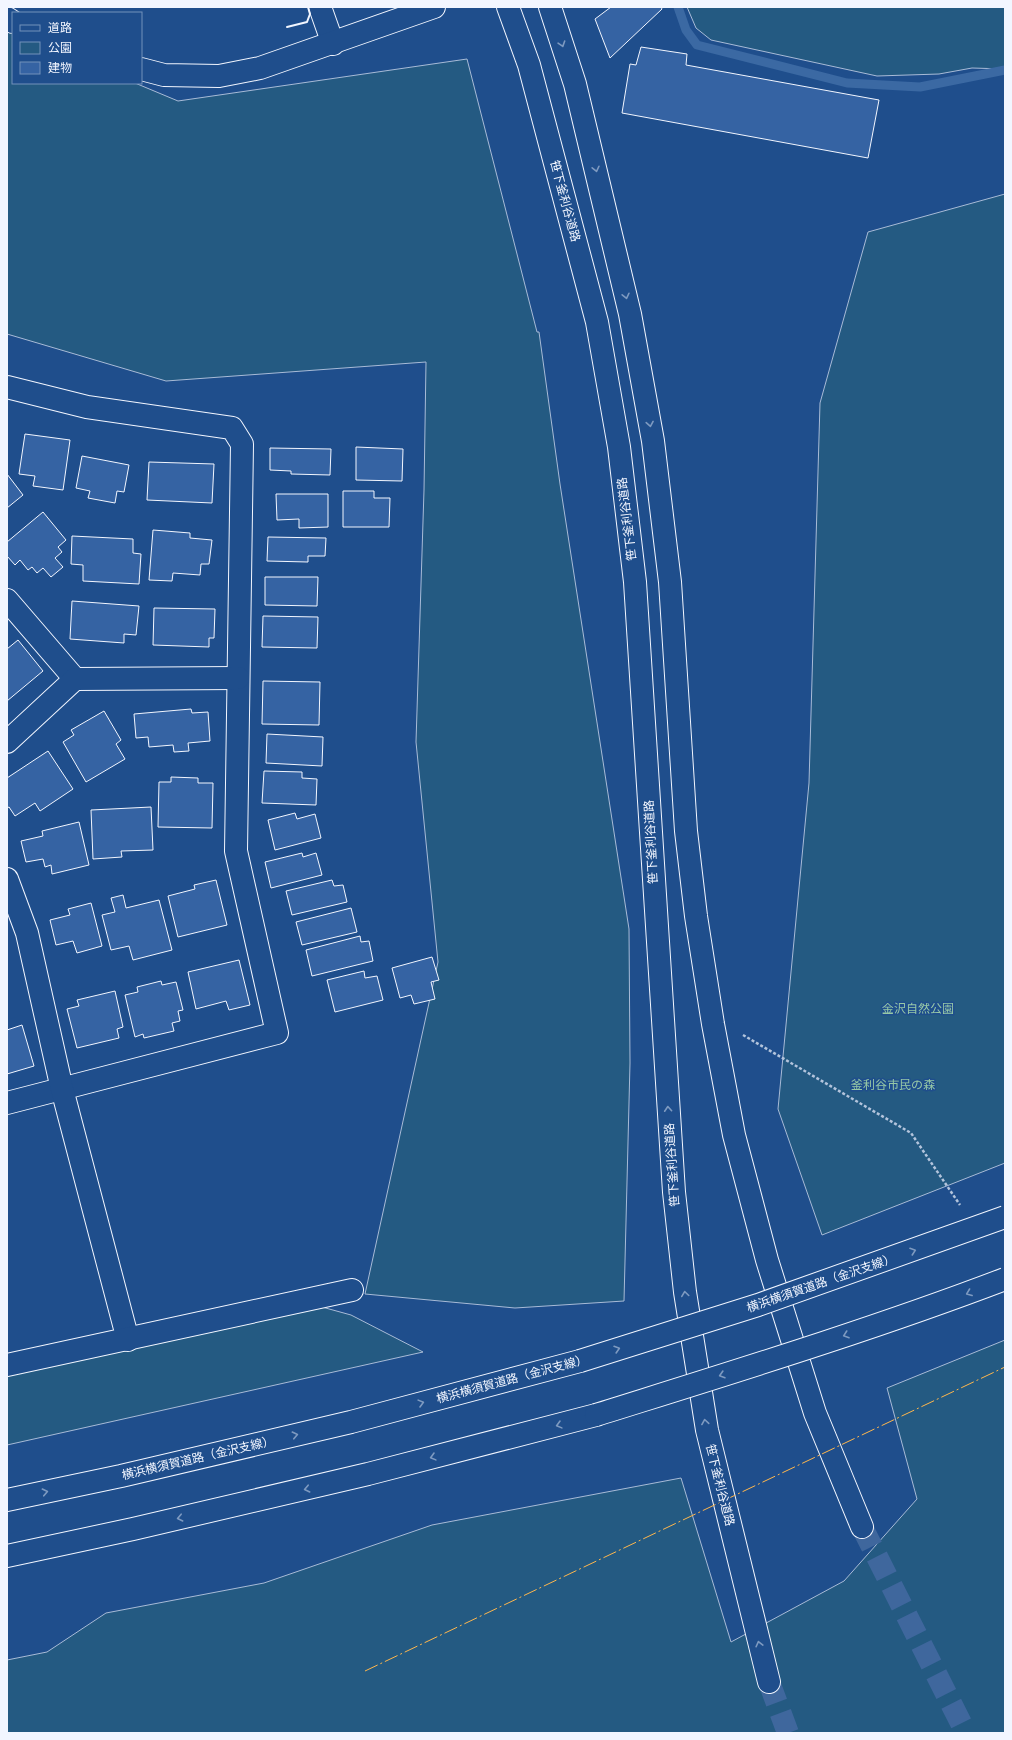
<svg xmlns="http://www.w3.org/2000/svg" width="1012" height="1740" font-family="Jost,'Noto Sans JP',sans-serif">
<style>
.green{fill:#245a82;stroke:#a8bbd7}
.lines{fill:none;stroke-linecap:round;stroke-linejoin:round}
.stream{stroke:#3b69a3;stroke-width:9}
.building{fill:#3563a3;stroke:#f2f6ff}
.tertiary-tunnel{stroke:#3f679d;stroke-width:22;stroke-dasharray:22 11;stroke-linecap:butt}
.minor-casing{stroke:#f2f6ff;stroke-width:24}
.tertiary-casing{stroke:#f2f6ff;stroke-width:24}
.motorway-casing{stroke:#f2f6ff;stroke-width:24}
.path{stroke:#b3c4dc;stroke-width:2.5;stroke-dasharray:3 2;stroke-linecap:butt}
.minor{stroke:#1f4e8c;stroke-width:22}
.tertiary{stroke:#1f4e8c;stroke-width:22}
.motorway{stroke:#1f4e8c;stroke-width:22}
.motorway-bridge-casing{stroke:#f2f6ff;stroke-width:24;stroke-linecap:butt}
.motorway-bridge{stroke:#1f4e8c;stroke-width:22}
.wall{stroke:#f2f6ff;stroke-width:2}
.power{stroke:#ffb74d;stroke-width:1;stroke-dasharray:14 3 2 3;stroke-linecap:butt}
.oneway{stroke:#7e9ac0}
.labels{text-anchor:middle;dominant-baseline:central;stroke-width:3;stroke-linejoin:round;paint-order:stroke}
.street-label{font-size:12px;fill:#f2f6ff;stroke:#1f4e8c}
.park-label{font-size:12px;fill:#97c8a6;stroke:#1f4e8c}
</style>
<rect width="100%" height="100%" fill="#1f4e8c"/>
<g class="green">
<path d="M687,7H1005V69L972,68L939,74L877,76L711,40L696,28Z"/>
<path d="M7,28L13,31V83H135L178,101L467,59L537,332H539L560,484L629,929L630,1063L624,1301L515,1308L365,1294L438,962L416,742L424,490L426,362L166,381L7,334Z"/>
<path d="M1005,194V1163L822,1235L778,1109L809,783L820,403L868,232Z"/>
<path d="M311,1304L351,1315L423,1352L7,1445V1371Z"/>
<path d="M1005,1340V1733H7V1660L47,1652L106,1613L264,1583L432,1525L681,1478L731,1642L844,1581L917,1499L887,1388Z"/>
</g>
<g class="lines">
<path class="stream" d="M678,7L686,30L697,45L847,83L920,87L1005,70"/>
</g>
<g class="building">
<path d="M611,7H661L662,9L610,58L595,19Z"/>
<path d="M641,47L687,54L686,65L879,100L868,158L622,113L630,64L636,65Z"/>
<path d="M25,434L70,440L63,490L33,486L35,476L19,474Z"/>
<path d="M356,447L403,449L402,481L356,480Z"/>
<path d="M270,448L331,449L330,475L291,474V471L270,470Z"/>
<path d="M82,456L129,465L124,492L117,491L115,503L88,498L90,491L76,488Z"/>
<path d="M149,462L214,464L212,503L147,500Z"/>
<path d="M7,474L23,495L7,508Z"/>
<path d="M343,491H374V498H390L389,527H343Z"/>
<path d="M276,494H328V527L299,528V519L277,520Z"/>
<path d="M43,512L66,540L58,547L62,552L55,558L63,567L51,577L43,568L37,573L32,567L28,570L20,560L15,565L7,556V542Z"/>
<path d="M153,530L190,533V538L212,540L209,564H201L200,575L173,573L172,581L149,580Z"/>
<path d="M72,536L133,539V553L141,554L139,584L83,581V565L71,564Z"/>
<path d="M268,537L326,538L325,556H308V562L267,561Z"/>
<path d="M265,577H318L317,606L265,605Z"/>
<path d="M72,601L139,606L136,635L124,634V643L70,639Z"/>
<path d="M154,608L215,609L214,638H209V647L153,645Z"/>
<path d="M263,616L318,617L317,648L262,647Z"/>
<path d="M18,640L43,671L7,701V649Z"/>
<path d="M263,681L320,682L319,725L262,724Z"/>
<path d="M191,709L192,713L208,712L210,741L188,743L189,751L174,752L173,745L149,747L148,737L136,738L134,714Z"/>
<path d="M104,711L121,740L116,744L125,759L86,782L63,742L74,735L71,730Z"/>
<path d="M267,734L323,737L322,766L266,763Z"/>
<path d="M48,751L73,789L40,811L35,803L15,816L9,807L7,808V778Z"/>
<path d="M264,771L302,772V778L317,779L316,805L262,803Z"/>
<path d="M171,777L198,778V783H213L212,828L158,827L159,782H171Z"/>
<path d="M151,807L153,850L121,851L122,857L93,859L91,810Z"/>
<path d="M295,813L297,819L315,814L321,838L275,850L268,820Z"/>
<path d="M79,822L89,865L52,874L51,865L45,867L43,859L26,862L21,841L43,836L42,831Z"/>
<path d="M302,853L303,857L316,853L322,875L271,888L265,862Z"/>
<path d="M216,880L227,925L178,937L168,896L195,889L194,885Z"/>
<path d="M332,880L334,886L343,885L347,902L292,915L286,891Z"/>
<path d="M123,895L126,908L159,900L172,950L133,960L129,946L111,950L102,915L115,912L111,898Z"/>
<path d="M91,903L102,946L77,953L73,941L56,945L50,920L70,915L68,909Z"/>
<path d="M351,908L357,932L302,945L296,922Z"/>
<path d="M360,936L361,942L369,941L373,961L312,976L306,950Z"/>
<path d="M432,957L439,980L431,982L435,999L414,1004L411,995L400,998L392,968Z"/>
<path d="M239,960L250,1005L229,1010L226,1001L196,1009L188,972Z"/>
<path d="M364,971L365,978L377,976L383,1000L335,1012L327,980Z"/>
<path d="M161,981L162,985L176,982L183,1010L178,1011L180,1021L172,1023L174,1031L144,1038L143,1034L135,1037L125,995L138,992L137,987Z"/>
<path d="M115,991L123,1027L117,1029L119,1038L77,1048L67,1009L79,1006L77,1000Z"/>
<path d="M22,1025L34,1066L7,1074V1030Z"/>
</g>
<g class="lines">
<g class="tertiary-tunnel">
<path d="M862,1527L966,1733"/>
<path d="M769,1682L788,1733"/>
</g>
<g class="minor-casing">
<g id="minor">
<path d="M320,7L333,44"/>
<path d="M7,387L87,407L232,428L242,444L236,851L277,1033L7,1103"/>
<path d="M7,600L75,679"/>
<path d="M7,742L75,679L238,678"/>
<path d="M7,879L27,933L62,1089L128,1340"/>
<path d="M7,1365L352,1290"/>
</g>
</g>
<g class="tertiary-casing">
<g id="tertiary">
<path d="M508,7L529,65L597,322L619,447L635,582L674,1192L685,1292L707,1430L769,1682"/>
<path d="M550,7L575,84L630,314L653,441L670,582L686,831L696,916L713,1024L734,1135L767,1260L815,1413L862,1527"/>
<path d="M7,18L13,22"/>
<path d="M141,69L164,75L219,76L260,68L434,7"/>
</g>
</g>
<g class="motorway-casing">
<g id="motorway">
<path d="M7,1500L121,1476L351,1422L580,1361"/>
<path d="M7,1556L133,1529L368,1474L596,1415"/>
</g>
</g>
<path class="path" d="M743,1035L911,1133L960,1205"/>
<use href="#minor" class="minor"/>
<use href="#tertiary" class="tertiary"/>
<use href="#motorway" class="motorway"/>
<g class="motorway-bridge-casing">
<g id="motorway-bridge">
<path d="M580,1361L758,1305L1005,1217"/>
<path d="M596,1415C733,1372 871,1330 1005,1279"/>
</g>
</g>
<use href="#motorway-bridge" class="motorway-bridge"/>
<path class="wall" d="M287,27L307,22L310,14L308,7"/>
<path class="power" d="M365,1671L1005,1367"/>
</g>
<defs><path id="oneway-chevron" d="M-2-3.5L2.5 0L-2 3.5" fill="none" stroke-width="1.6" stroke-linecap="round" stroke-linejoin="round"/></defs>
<g class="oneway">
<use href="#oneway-chevron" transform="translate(562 44) rotate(72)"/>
<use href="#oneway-chevron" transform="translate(596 169) rotate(77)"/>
<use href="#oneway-chevron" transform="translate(626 296) rotate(77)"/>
<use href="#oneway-chevron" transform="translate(650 424) rotate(80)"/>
<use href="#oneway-chevron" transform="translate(668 1109) rotate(-94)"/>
<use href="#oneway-chevron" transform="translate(913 1251) rotate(-19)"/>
<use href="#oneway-chevron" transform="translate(969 1293) rotate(159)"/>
<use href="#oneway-chevron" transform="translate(685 1294) rotate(-98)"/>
<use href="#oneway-chevron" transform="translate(846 1335) rotate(161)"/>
<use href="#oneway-chevron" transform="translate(617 1349) rotate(-17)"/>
<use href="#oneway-chevron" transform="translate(722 1375) rotate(163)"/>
<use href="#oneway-chevron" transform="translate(421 1403) rotate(-15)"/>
<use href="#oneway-chevron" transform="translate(705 1422) rotate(-99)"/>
<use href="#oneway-chevron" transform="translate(559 1425) rotate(165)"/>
<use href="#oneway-chevron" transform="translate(295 1435) rotate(-13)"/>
<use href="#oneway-chevron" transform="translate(433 1457) rotate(165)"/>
<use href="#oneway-chevron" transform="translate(307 1489) rotate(167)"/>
<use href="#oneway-chevron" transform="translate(45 1492) rotate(-12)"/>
<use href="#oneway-chevron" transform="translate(180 1518) rotate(167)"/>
<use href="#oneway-chevron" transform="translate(759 1644) rotate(-104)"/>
</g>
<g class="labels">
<g class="street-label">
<text transform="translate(565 201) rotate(75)">笹下釜利谷道路</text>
<text transform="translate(627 519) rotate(-97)">笹下釜利谷道路</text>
<text transform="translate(651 842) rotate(-93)">笹下釜利谷道路</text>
<text transform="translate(672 1165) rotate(-94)">笹下釜利谷道路</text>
<text transform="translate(821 1283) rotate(-19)">横浜横須賀道路（金沢支線）</text>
<text transform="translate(512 1379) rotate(-15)">横浜横須賀道路（金沢支線）</text>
<text transform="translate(198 1458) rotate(-13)">横浜横須賀道路（金沢支線）</text>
<text transform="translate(720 1485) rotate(76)">笹下釜利谷道路</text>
</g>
<g class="park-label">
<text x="918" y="1009">金沢自然公園</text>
<text x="893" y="1085">釜利谷市民の森</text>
</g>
</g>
<rect width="1012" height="1740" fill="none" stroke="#f2f6ff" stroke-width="16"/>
<rect x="12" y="12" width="130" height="72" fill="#1f4e8c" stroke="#7391ba"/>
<rect x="20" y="25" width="20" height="6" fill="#1f4e8c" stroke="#7391ba"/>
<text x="48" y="32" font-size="12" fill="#f2f6ff">道路</text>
<rect x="20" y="42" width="20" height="12" fill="#245a82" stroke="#7391ba"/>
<text x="48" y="52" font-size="12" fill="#f2f6ff">公園</text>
<rect x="20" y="62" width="20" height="12" fill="#3563a3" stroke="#7391ba"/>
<text x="48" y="72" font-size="12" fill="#f2f6ff">建物</text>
</svg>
